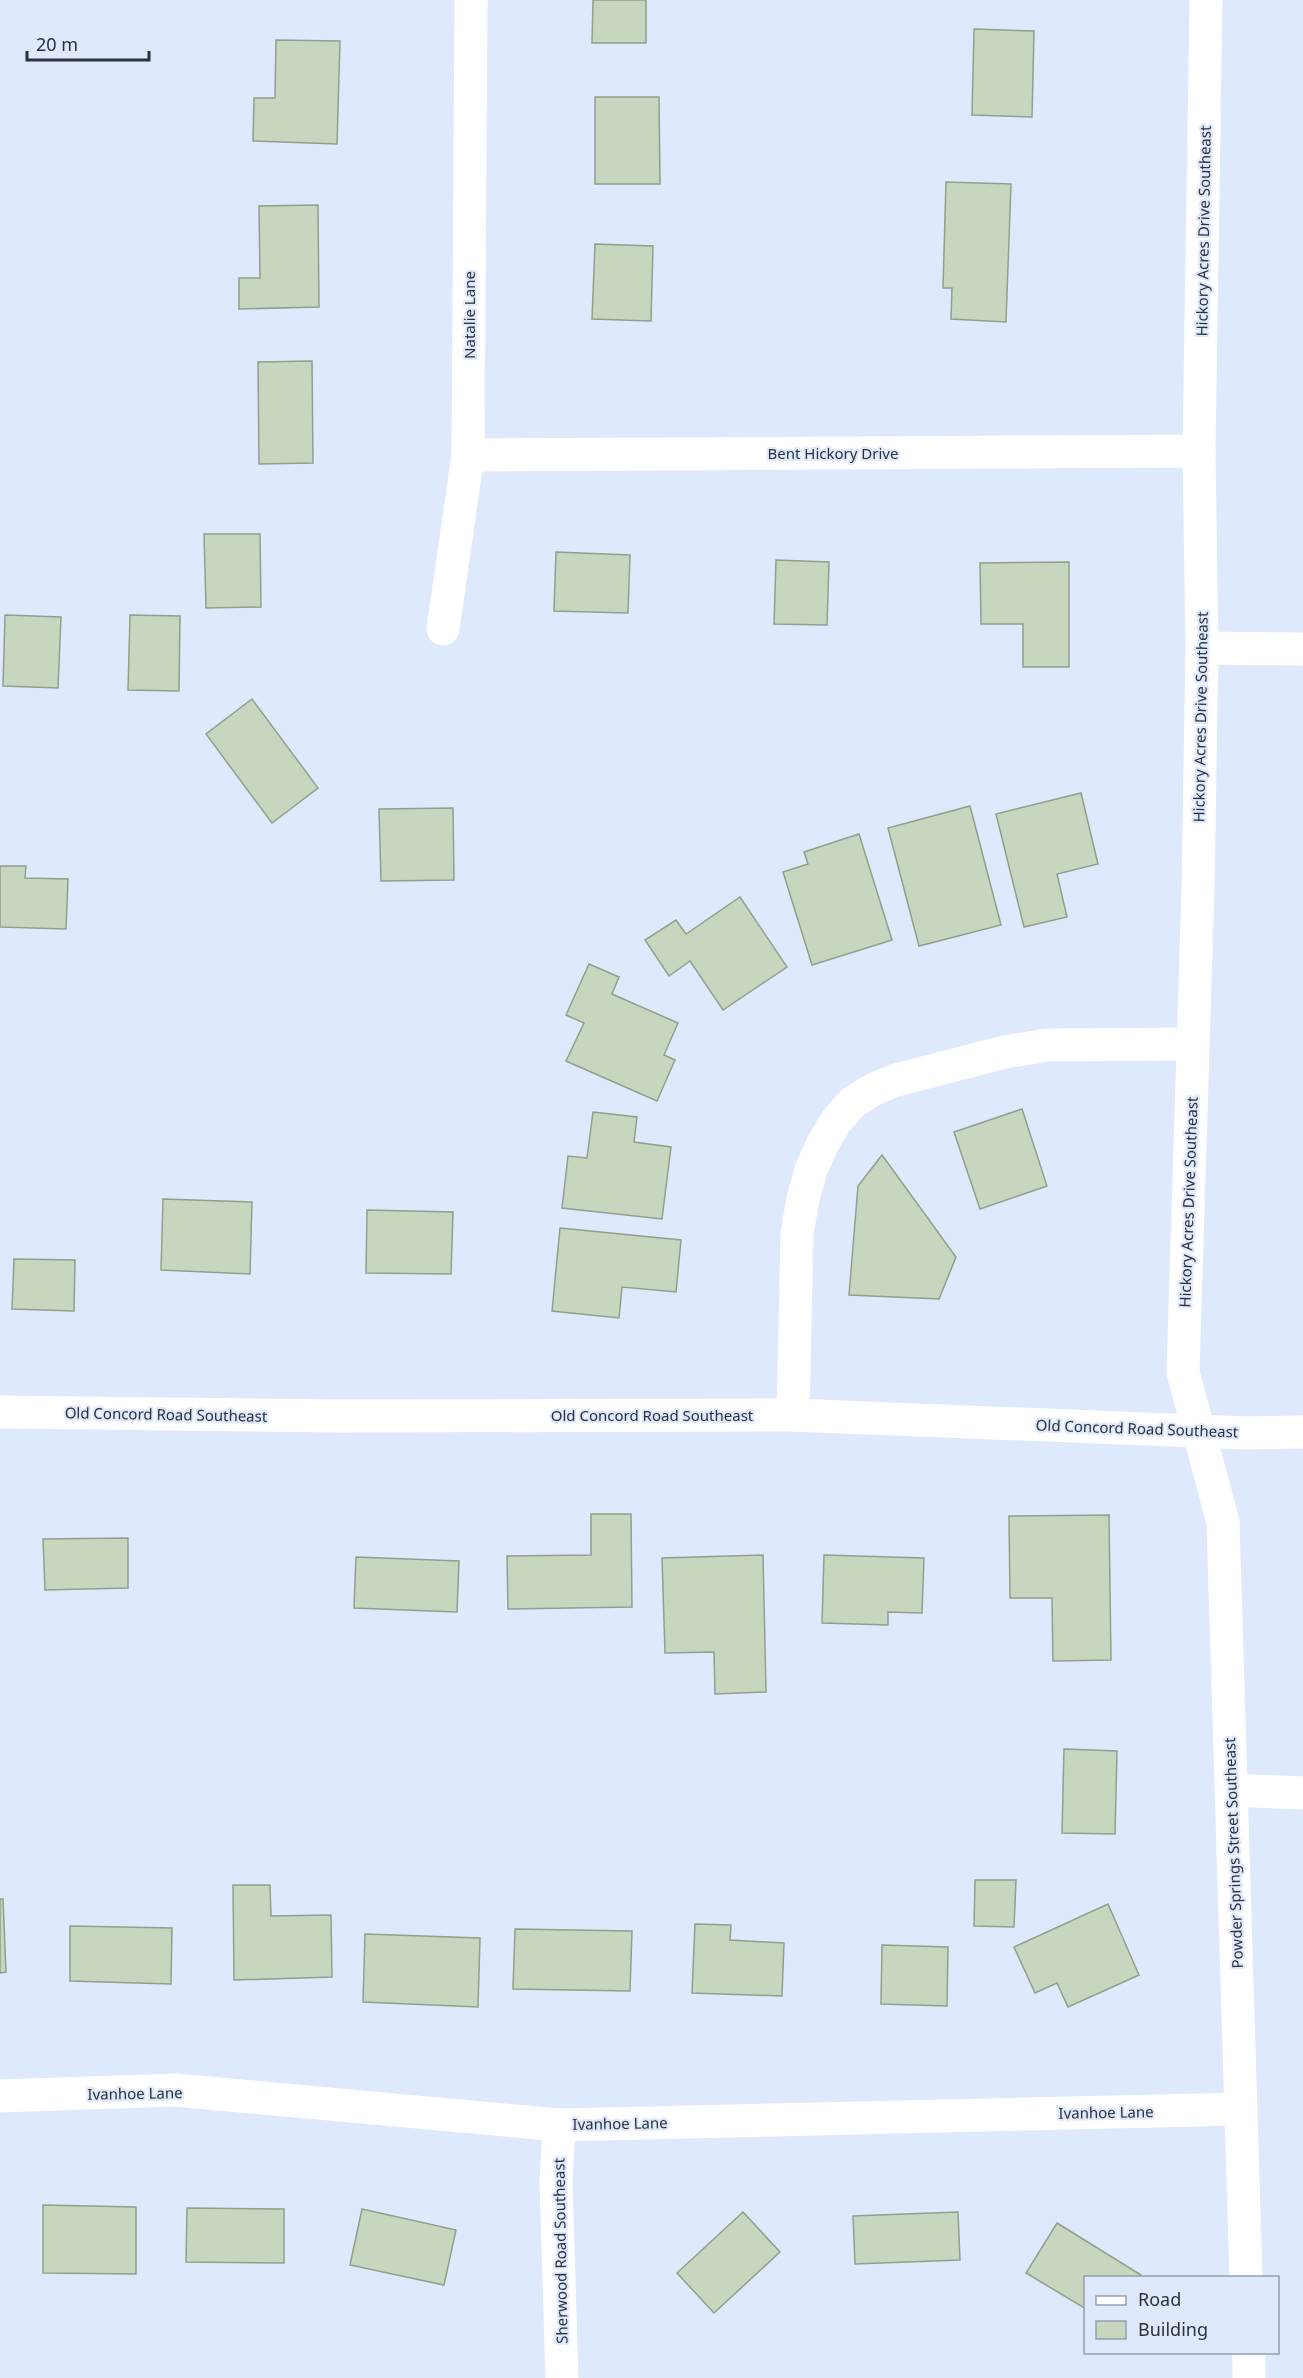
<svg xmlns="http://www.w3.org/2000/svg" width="1303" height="2378" font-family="'Noto Sans',sans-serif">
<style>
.building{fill:#c7d7bf;stroke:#91a089;stroke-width:1.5}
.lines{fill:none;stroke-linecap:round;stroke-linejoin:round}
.minor{stroke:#fff;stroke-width:33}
.labels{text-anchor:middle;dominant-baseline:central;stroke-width:4.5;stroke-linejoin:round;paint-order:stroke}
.street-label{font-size:15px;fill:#2c313a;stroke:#dee9fd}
</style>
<rect width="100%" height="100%" fill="#dee9fd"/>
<g class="building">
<path d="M593,0H646V43H592Z"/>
<path d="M974,29L1034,31L1032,117L972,115Z"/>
<path d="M276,40L340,41L337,144L253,141L254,98H275Z"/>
<path d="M595,97H659L660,184H595Z"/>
<path d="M946,182L1011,184L1006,322L951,319L952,288H943Z"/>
<path d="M318,205L319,307L239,309V278H260L259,206Z"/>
<path d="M595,244L653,246L651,321L592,319Z"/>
<path d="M312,361L313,463L259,464L258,362Z"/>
<path d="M204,534H260L261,607L206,608Z"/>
<path d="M556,552L630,555L628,613L554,611Z"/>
<path d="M776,560L829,562L827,625L774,624Z"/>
<path d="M1069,562V667H1023V624H981L980,563Z"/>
<path d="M5,615L61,617L58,688L3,686Z"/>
<path d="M130,615L180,616L179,691L128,690Z"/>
<path d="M252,699L318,788L272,823L206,734Z"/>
<path d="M1081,793L1098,864L1057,874L1067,917L1024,927L996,814Z"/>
<path d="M970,806L1001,925L919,946L888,828Z"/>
<path d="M453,808L454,880L381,881L379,809Z"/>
<path d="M859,834L892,940L812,965L783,872L808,864L804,852Z"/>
<path d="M0,866H26L25,878L68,879L66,929L0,927Z"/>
<path d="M740,897L787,967L723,1010L690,961L669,976L645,940L676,920L686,934Z"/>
<path d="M589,964L619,977L612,994L678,1023L664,1055L675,1060L657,1101L566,1061L584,1023L566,1015Z"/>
<path d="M1022,1109L1047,1186L980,1209L954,1132Z"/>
<path d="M593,1112L637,1117L634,1142L671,1147L662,1219L562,1208L568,1156L587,1158Z"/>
<path d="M882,1155L956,1257L939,1299L849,1295L858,1186Z"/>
<path d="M163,1199L252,1202L250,1274L161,1270Z"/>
<path d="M367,1210L453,1212L451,1274L366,1273Z"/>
<path d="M560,1228L681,1240L676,1292L622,1287L619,1318L552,1311Z"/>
<path d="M14,1259L75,1260L74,1311L12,1309Z"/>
<path d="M591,1514H631L632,1607L508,1609L507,1556L591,1555Z"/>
<path d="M1109,1515L1111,1660L1053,1661L1052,1598H1010L1009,1516Z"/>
<path d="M128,1538V1588L45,1590L43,1539Z"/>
<path d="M763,1555L766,1692L715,1694L714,1652L665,1653L662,1558Z"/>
<path d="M824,1555L924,1558L922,1613L888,1612V1625L822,1623Z"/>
<path d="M356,1557L459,1561L457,1612L354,1608Z"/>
<path d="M1064,1749L1117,1751L1115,1834L1062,1833Z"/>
<path d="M975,1880H1016L1014,1927L974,1926Z"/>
<path d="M233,1885H270L271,1916L331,1915L332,1977L234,1980Z"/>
<path d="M0,1899H3L6,1972L0,1973Z"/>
<path d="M1108,1904L1139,1975L1068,2007L1057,1983L1035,1993L1014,1947Z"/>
<path d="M695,1924L731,1925L730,1940L784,1943L782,1996L692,1993Z"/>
<path d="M70,1926L172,1928L171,1984L70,1981Z"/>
<path d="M515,1929L632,1931L630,1991L513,1989Z"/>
<path d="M365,1934L480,1938L478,2007L363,2002Z"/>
<path d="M882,1945L948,1947L947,2006L881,2004Z"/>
<path d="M43,2205L136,2207V2274L43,2273Z"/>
<path d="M187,2208L284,2209V2263L186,2262Z"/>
<path d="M362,2209L456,2230L444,2285L350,2265Z"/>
<path d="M743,2212L780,2252L714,2313L677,2273Z"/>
<path d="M958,2212L960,2260L855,2264L853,2216Z"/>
<path d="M1057,2223L1141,2275L1139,2278H1086V2309L1026,2273Z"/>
</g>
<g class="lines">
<g class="minor">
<path d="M1206,0L1199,451L1202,648L1198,887L1183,1372L1223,1522L1246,2278"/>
<path d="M468,455L1199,451"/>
<path d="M443,629L468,455L471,0"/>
<path d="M1202,648L1303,649"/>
<path d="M0,1412L340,1416L793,1415L1246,1433L1303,1432"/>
<path d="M793,1415L797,1233L803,1199L811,1170L822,1145L836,1121L853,1102L874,1089L896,1080L1005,1052L1047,1045L1193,1044"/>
<path d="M1231,1790L1303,1793"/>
<path d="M0,2096L176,2090L559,2125L1241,2109"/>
<path d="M559,2125L556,2183L562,2378"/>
<path d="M1249,2352V2378"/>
</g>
</g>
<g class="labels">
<g class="street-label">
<text transform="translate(1203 231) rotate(-89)">Hickory Acres Drive Southeast</text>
<text transform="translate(469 315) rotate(-90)">Natalie Lane</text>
<text x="833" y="453">Bent Hickory Drive</text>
<text transform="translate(1200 717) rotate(-89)">Hickory Acres Drive Southeast</text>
<text transform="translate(1188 1202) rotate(-88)">Hickory Acres Drive Southeast</text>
<text transform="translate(166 1414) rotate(1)">Old Concord Road Southeast</text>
<text x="652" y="1415">Old Concord Road Southeast</text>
<text transform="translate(1137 1428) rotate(2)">Old Concord Road Southeast</text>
<text transform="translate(1233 1853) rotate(-92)">Powder Springs Street Southeast</text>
<text transform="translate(135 2093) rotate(-1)">Ivanhoe Lane</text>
<text transform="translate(1106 2112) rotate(-1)">Ivanhoe Lane</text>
<text transform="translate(620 2123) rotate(-1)">Ivanhoe Lane</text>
<text transform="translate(560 2251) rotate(-91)">Sherwood Road Southeast</text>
</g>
</g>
<rect x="1084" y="2276" width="195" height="78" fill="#dee9fd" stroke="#979faf" stroke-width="1.5"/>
<rect x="1096" y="2296" width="30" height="9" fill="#ffffff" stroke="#979faf" stroke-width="1.5"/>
<text x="1138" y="2306" font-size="18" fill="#2c313a">Road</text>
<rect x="1096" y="2321" width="30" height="18" fill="#c7d7bf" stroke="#979faf" stroke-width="1.5"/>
<text x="1138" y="2336" font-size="18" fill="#2c313a">Building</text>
<path d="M27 51v9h122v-9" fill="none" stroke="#2c313a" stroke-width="3"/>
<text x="36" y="51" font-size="18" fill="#2c313a" stroke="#dee9fd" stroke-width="4.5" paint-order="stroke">20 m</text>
</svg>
